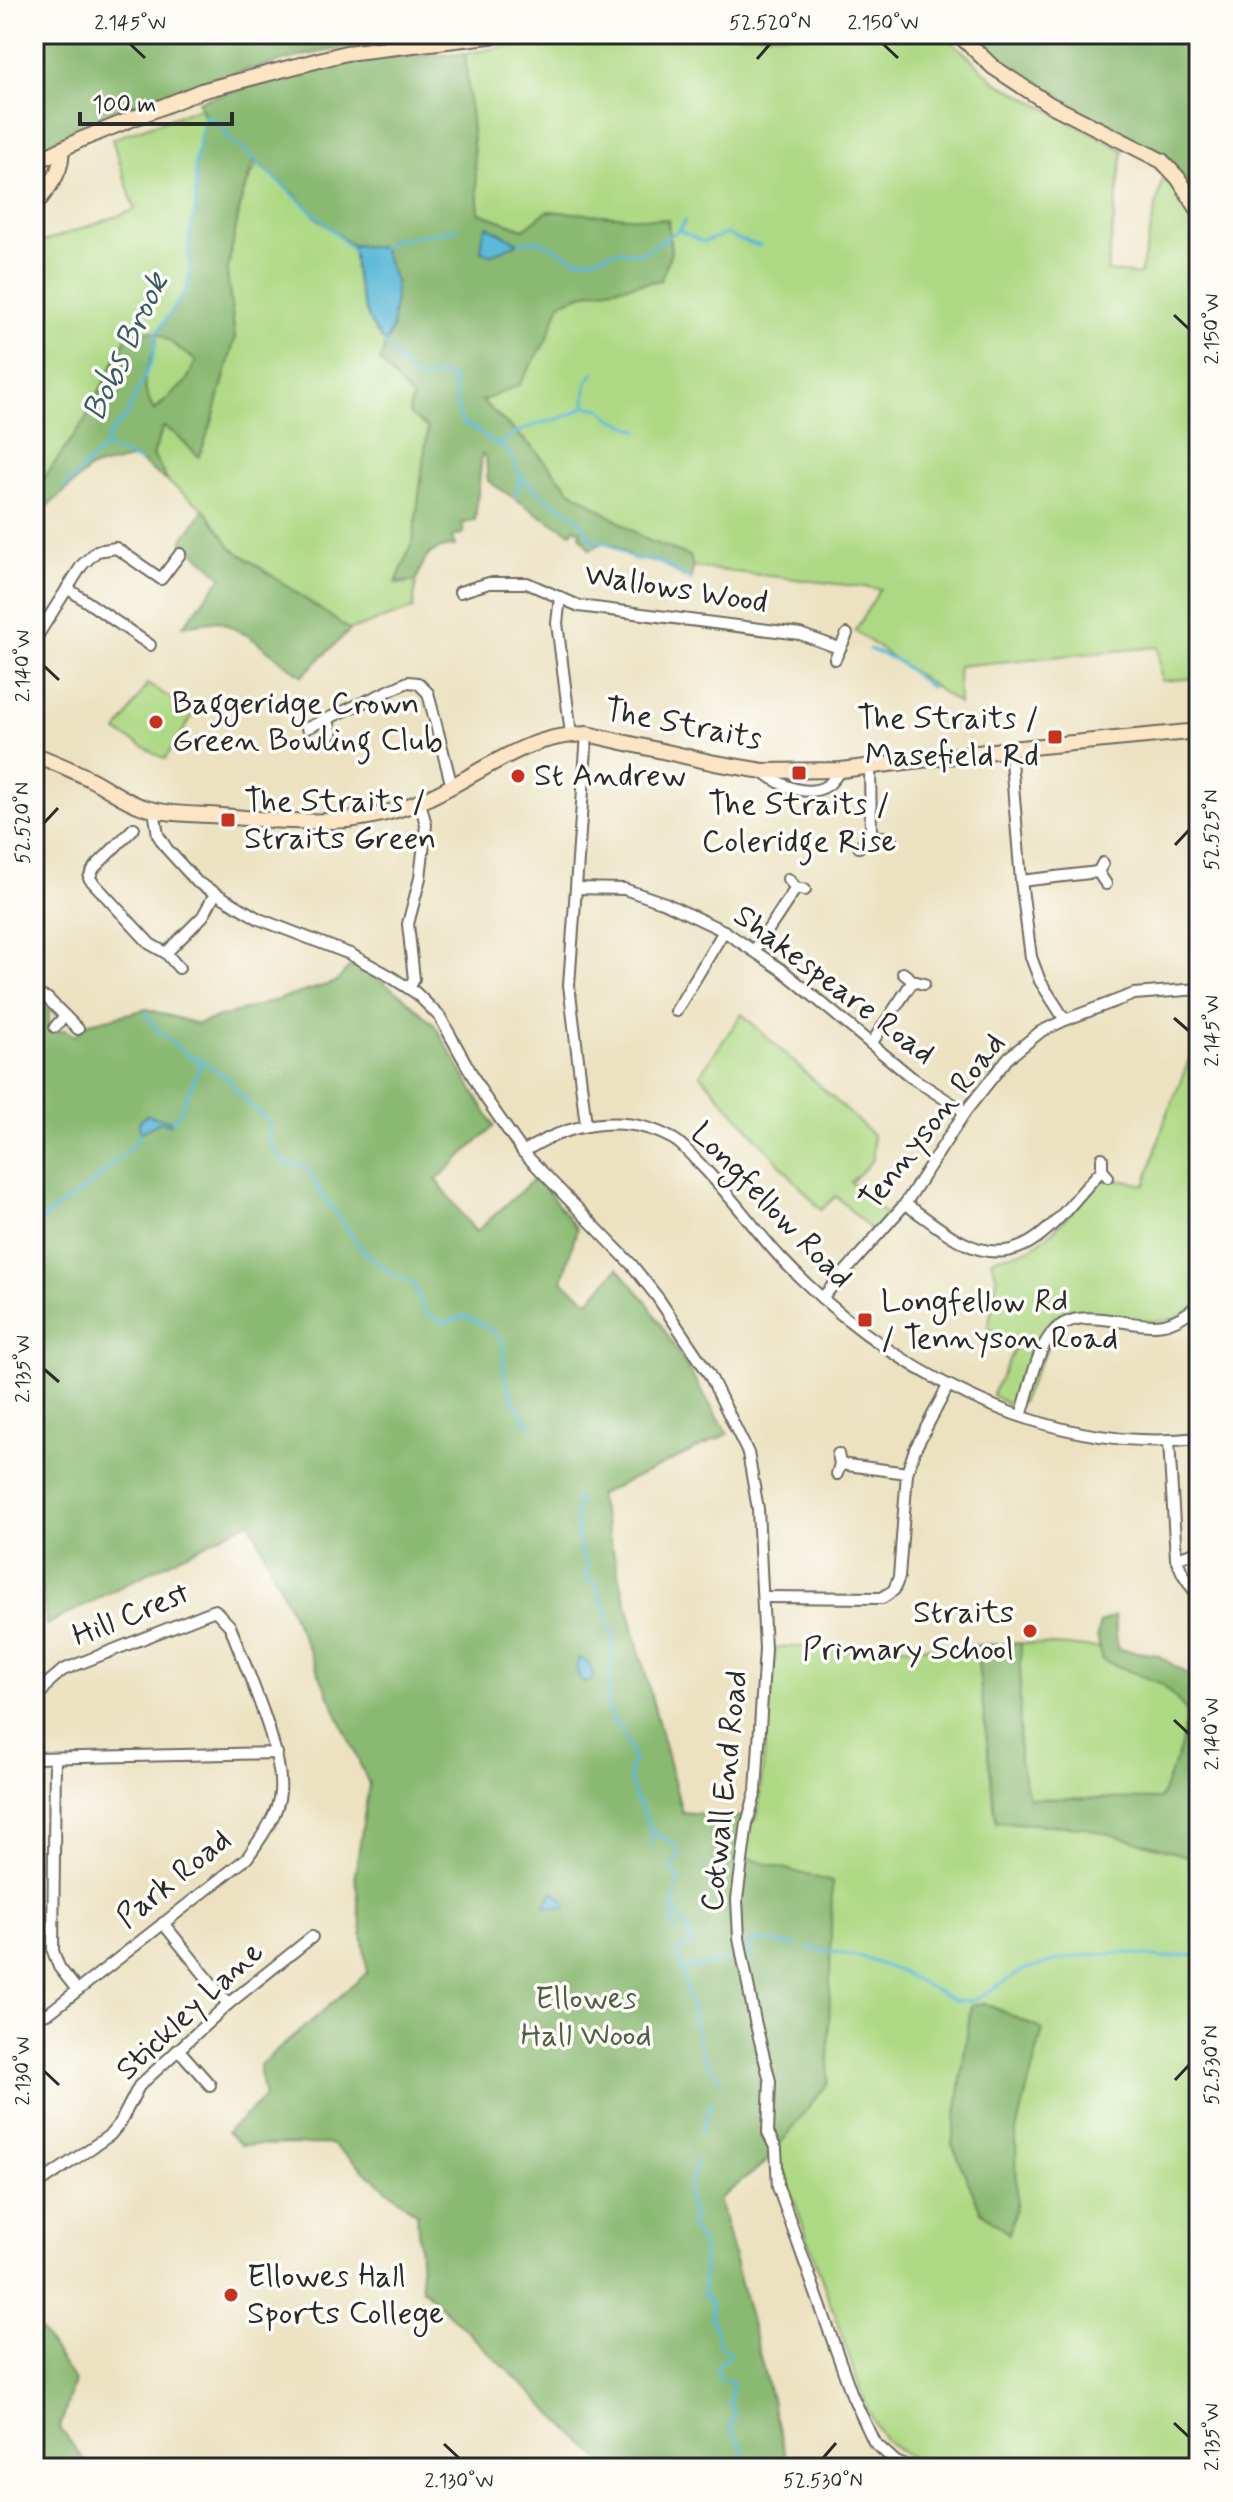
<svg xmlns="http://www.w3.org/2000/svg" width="1233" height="2502" font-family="Mynerve,sans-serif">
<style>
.green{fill:#aed984;stroke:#6c8258;stroke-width:2}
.forest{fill:#8ab972;stroke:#5a724e;stroke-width:2;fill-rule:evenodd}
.water{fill:#5bb9d9;stroke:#437282;stroke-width:2}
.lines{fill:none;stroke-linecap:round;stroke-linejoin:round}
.stream{stroke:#5bb9d9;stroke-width:3}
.street-casing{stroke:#6f6b60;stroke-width:14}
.secondary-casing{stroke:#6f6b60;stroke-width:18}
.street{stroke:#fff;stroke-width:10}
.secondary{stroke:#fce5c4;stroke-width:14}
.ticks{fill:none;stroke:#2b2b2b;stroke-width:3}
.poi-dot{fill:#c8321e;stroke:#fdfcf7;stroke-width:3}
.labels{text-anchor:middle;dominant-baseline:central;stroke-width:7;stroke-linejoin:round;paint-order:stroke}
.street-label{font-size:32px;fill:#2b2b2b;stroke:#fdfcf7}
.poi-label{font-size:32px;fill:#2b2b2b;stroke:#fdfcf7;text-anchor:start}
.park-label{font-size:32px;fill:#525f46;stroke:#fdfcf7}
.water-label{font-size:34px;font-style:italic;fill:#3c5d68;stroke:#fdfcf7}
.neatline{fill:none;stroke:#2b2b2b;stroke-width:3}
.ticks-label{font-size:20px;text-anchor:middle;fill:#2b2b2b}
</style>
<rect width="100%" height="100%" fill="#fdfcf7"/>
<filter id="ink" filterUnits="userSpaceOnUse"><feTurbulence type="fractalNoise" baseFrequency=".0125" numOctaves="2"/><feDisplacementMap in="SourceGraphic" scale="16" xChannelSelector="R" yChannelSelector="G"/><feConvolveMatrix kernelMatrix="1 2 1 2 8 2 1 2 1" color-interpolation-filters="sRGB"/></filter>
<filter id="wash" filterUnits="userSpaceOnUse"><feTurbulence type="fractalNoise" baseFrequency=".006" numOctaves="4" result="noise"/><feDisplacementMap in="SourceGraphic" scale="32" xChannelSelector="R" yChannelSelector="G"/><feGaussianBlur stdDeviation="1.8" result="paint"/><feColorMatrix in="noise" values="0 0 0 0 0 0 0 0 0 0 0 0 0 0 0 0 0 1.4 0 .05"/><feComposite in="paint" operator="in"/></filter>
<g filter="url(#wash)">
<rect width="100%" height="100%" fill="#ece2c1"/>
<g class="green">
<path d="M572,34H944L995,81L1123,150L1107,271L1140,275L1163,177L1170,180L1199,226V678L1161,681L1158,647L958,666L959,704L855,631L880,589L693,567L689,556L647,540L569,489L536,451L482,401L547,339L559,303L590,292L661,280L667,220L547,211L524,229L479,213L465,54Z"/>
<path d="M200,108L205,116L195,161L196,207L188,242L190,273L187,289L158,332L196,361L186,382L153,411L142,383L146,369L153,358L157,333L130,331L85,420L38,487L34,486V245L135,210L112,139Z"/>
<path d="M257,163C289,190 319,219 352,245C355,254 354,262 355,271C360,296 367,324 385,343L381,361L413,399L409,409L410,415L428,428L413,542L396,583L398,584L416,581L413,609L350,630L232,548L204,509L168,482L153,455L163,427L174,433L199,456L213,419L235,338L227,273L242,196Z"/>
<path d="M147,684L195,712L165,759L117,732Z"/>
<path d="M742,1014L873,1135V1160L851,1182L887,1216L874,1233L836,1196L821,1210L700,1074Z"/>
<path d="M1199,1035V1303C1191,1308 1182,1316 1172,1319C1136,1329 1096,1304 1061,1320L1021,1402L1011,1406L992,1395L1015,1347L988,1329L997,1278L991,1260C1003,1253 1020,1256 1034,1246C1059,1230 1078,1203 1097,1180C1113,1179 1128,1181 1145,1185L1165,1120Z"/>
<path d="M1021,1643L1117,1649L1157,1655L1199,1682V2468H940L904,2454L884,2439L869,2413L776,2149L744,1857L751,1818L757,1819L776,1647H943Z"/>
</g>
<g class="forest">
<path d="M34,34H449L378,42L311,54L212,79L130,106L107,123L90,125L34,151Z"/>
<path d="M968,34H1199V196L1165,154L1079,111L1001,63Z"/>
<path d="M465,54L479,213L524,229L547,211L668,220L671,252L661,280L590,292L560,303L547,339L519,385L482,401L536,451L569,489L647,540L690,556L693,567L691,581L660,563L632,558L616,546L604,542L590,550L580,535L581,531L574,528L571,533L544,518L488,481L486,457L482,454L475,520L462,524L464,533L452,537L455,546C429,547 424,558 416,581L396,583L413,541L428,428L410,415L409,409L413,399L380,361L392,329L396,284L382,248L352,245L319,220L298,197L254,161L242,196L227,273L235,338L213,419L199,457L174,433L163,427L153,455L168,482L135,458L91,468L40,513L34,522V486L38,487L85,420L130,331L158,332L187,289L190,273L188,242L196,207L195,161L205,116L198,101L352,58ZM158,333L196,361L186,382L154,411C133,369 153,372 158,333Z"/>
<path d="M204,509L232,548L350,630L302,676L249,636L219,621L183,626L222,577L182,541Z"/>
<path d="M354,962L404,997L435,1026L494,1126L436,1180L476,1232L536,1177L577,1229L562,1281L589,1301L618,1268L647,1302L728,1434L598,1495L682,1812L751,1818L744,1857L832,1882L828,2083L764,2164L719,2199L789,2468H609L422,2288L417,2214L332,2144L241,2145L227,2132L265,2097L259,2066L367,1973L355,1875L369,1784L250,1521L46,1625L43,1596L34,1560V1005L49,1009V1032L65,1030L75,1036L86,1024L147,1009L197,1024L336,982Z"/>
<path d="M1115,1616L1117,1649L1157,1655L1199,1682V1861L1162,1848L1082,1827L996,1822L976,1646L1021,1643L1019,1758L1029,1798L1160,1799L1180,1749L1187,1711L1162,1684L1102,1660L1097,1635L1100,1622Z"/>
<path d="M984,2003L1043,2030L1016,2131L1017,2201L1009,2234L981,2212L952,2144L971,2005Z"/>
<path d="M37,2325L74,2381L60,2428L86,2463L94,2468H34V2326Z"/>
</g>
<g class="water">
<path d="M487,226L519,243C506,246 492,261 481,250L484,230Z"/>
<path d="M352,245L382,248L396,284L392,329L385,343C367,324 360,296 355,271C354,262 355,254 352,245Z"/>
<path d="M146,1115L172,1121L171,1124L160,1122L140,1133L139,1122Z"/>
<path d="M579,1658C590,1661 594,1670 592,1681L583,1683C576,1677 575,1666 579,1658Z"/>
<path d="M553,1891L566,1902L565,1908L544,1907Z"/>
</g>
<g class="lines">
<g class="stream">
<path d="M679,230L685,221"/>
<path d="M519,243L537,240L577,260L594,258L616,251L643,253L679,230L703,242L727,234L737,239L760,246"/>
<path d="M382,248L392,240L459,229"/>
<path d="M385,343C393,354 411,383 427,379C437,377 442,373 452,377L455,380L453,383L459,416L464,424C478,428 483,439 497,444C509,438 520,430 532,426C550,420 570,418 585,406L601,409L612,419L639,431"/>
<path d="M585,406L586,384L594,372"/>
<path d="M498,444C520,458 511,464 523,479C534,492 556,504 570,512C581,519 586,531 593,542C610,539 617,553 632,558C639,560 645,559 651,560C666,563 679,572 691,580"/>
<path d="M105,447L140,461"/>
<path d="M64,487L105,447L110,433L126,417L153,358L157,332L187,289L190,273L188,242L196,207L195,161L205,116C226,123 220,126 231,140C234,145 242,147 246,151C281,186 321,216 354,252"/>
<path d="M515,497L521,475"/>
<path d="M869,649L896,660L931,688"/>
<path d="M146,1013L156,1029L188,1055L202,1061L227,1077L237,1092L268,1120L271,1126C264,1145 276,1151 288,1165H301L311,1173L320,1192L365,1253L392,1274L415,1285L425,1313L445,1323L465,1316C478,1323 495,1328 502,1342C506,1352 502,1359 504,1368C507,1389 517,1411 531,1426"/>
<path d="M172,1121L180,1113L202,1061"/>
<path d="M34,1228L38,1222L94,1182L137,1141L140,1133"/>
<path d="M576,1497L580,1505L575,1514L580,1551L588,1565L586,1578L598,1587L602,1606L608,1607L607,1625L613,1634L607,1709L613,1718V1724L620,1726L634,1759C623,1777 638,1802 646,1818C648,1820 650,1828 652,1830C662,1843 681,1836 678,1861L670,1864L671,1869L680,1881C665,1910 683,1915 691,1940L688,1946L677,1949L702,2054L709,2066L717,2071L721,2082"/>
<path d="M651,1846L652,1832"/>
<path d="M674,1909L672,1921L675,1933"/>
<path d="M809,1948L862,1957L903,1973L954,2000L972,2001L1026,1969L1066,1958L1104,1954L1128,1953L1163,1958L1199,1954"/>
<path d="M752,1961L750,1946L752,1940L797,1945"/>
<path d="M704,1965L737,1959"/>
<path d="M681,1969L701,1966"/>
<path d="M701,2132L712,2101"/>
<path d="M696,2161L688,2193V2206L696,2216L690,2223C692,2230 697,2234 700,2240C705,2252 704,2279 703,2293L712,2305L711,2317L721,2347L730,2352L729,2356L719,2363L717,2373L720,2380L733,2382L730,2404L735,2414L730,2425L743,2452L738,2468"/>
</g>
</g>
</g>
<g filter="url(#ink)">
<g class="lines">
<g class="street-casing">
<g id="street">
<path d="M67,588L150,645"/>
<path d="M460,592L489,583H527L579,606L800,634L839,648"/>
<path d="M560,597L557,623L571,734"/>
<path d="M34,641L82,565L97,551L116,548L161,579L180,554"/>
<path d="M835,659L847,634"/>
<path d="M327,719L332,733"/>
<path d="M307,728L408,682L418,683L428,693L452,787"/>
<path d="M1010,749L1021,881L1031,957L1040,981L1065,1020"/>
<path d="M870,767L871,836"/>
<path d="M763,771C779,785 807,799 828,785C833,781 837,774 841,770"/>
<path d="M154,810L158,835L167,849L197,882L259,919L350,954L388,975L416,993L440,1017L484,1096L523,1152L632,1265L658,1298L709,1374L748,1453L758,1509L765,1649L756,1791L747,1823L737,1899L739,1938L755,2021L770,2081L768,2133L776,2149L778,2187L852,2395L874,2442L896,2462L911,2468"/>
<path d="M134,828L94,868L89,878L150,944L166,953L179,968"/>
<path d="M859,847L871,836L891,838"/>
<path d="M1103,863L1098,872L1106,884"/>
<path d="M788,879L796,888L805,890"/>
<path d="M1021,881L1098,872"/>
<path d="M576,888L624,889L665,903L724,931L782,970L911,1077L965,1112"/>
<path d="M754,951L796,888"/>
<path d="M166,953L203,916L215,894"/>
<path d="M903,973L913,981L924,984"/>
<path d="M409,988L414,979L408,924L420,878L426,825L420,802"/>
<path d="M34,995L47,998L78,1029"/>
<path d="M676,1011L724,931"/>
<path d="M55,1027L65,1016"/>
<path d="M871,1044L913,981"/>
<path d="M586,1125L569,985L587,734"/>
<path d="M523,1152C567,1124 624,1111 673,1139C681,1143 688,1152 695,1159C726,1189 750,1224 779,1256C882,1367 1043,1456 1199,1438"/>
<path d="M1102,1158V1170L1108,1177"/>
<path d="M905,1204C924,1216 942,1232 962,1242C1028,1277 1063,1209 1102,1170"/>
<path d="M822,1298L905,1204L965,1112L1008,1058L1040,1032L1065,1020L1134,994L1199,989"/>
<path d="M1021,1416C1029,1392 1034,1361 1047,1340C1071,1301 1118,1326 1155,1325C1172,1325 1185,1315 1199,1305"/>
<path d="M1169,1441L1176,1558L1183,1574L1199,1598"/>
<path d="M840,1464L907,1473"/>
<path d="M837,1474L840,1464L838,1454"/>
<path d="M1176,1558L1199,1551"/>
<path d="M764,1597L882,1598L894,1590L899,1577L907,1473L915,1449L948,1386"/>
<path d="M34,1703L49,1682L63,1670L215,1610L230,1626C245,1667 284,1751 280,1792C278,1816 260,1839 247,1858L50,2012L34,2017"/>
<path d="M34,1758L277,1753"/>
<path d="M55,1758L53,1951L59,1967L77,1990"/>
<path d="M163,1923L228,2004"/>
<path d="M178,2049L210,2085"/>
<path d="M34,2187L110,2135L120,2123L139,2086L228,2004L312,1937"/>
</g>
</g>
<g class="secondary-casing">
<g id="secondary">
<path d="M958,34L993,67L1049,104L1162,161L1178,178L1199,211"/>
<path d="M34,163L80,140L201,91L262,75L346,53L506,34"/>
<path d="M34,207C46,190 64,172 61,150"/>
<path d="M34,754C52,762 72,769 90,779C108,788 124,801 143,807C168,815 196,814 222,816C294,822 357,830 426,799C482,774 522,735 587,734L715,763L763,771L841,770L1010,749L1199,731"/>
</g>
</g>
<use href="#street" class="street"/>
<use href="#secondary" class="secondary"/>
</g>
</g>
<path class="ticks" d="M130,44L145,58M883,44L898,58M757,59L770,44M1174,315L1189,329M44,666L59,680M44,823L58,808M1175,845L1189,830M1174,1018L1189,1031M44,1369L59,1382M1174,1720L1189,1734M44,2071L59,2085M1175,2080L1189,2065M1174,2423L1189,2437M444,2444L459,2458M823,2458L836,2443"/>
<g class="poi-dot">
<circle cx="156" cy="722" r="8"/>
<rect x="1047" y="729" width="16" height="16" rx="4"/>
<rect x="791" y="765" width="16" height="16" rx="4"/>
<circle cx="518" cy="776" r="8"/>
<rect x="220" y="812" width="16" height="16" rx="4"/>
<rect x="857" y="1312" width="16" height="16" rx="4"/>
<circle cx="1030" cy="1631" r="8"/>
<circle cx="231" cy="2295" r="8"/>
</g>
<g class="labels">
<g class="street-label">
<text transform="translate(676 589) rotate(9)">Wallows Wood</text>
<text transform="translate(683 725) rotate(11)">The Straits</text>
<text transform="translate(834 985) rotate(37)">Shakespeare Road</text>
<text transform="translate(933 1122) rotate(-52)">Tennyson Road</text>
<text transform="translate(771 1206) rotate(46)">Longfellow Road</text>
<text transform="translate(131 1615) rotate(-22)">Hill Crest</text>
<text transform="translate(725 1791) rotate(-84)">Cotwall End Road</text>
<text transform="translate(174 1879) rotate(-39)">Park Road</text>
<text transform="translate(190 2011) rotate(-43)">Stickley Lane</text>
</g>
<g class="poi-label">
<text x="172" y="704">Baggeridge Crown<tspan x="172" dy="37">Green Bowling Club</tspan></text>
<text x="1039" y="719" text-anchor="end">The Straits /<tspan x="1039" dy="37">Masefield Rd</tspan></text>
<text x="534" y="776">St Andrew</text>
<text x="244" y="802">The Straits /<tspan x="244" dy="37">Straits Green</tspan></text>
<text x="799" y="805" text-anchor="middle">The Straits /<tspan x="799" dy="37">Coleridge Rise</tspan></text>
<text x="881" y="1302">Longfellow Rd<tspan x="881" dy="37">/ Tennyson Road</tspan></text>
<text x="1014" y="1613" text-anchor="end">Straits<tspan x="1014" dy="37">Primary School</tspan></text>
<text x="247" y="2277">Ellowes Hall<tspan x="247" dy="37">Sports College</tspan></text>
</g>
<g class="park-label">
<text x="586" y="1999">Ellowes<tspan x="586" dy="37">Hall Wood</tspan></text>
</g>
<g class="water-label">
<text transform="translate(126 347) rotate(-65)">Bobs Brook</text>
</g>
</g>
<rect width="1233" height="2502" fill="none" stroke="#fdfcf7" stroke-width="88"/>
<path d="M80 112v12h152v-12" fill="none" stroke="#2b2b2b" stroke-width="4"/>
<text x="92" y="112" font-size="24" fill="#2b2b2b" stroke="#fdfcf7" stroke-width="6" paint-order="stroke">100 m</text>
<rect x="44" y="44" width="1145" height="2414" class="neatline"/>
<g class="ticks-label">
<text x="130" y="29">2.145°W</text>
<text x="770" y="29">52.520°N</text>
<text x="883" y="29">2.150°W</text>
<text transform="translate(1211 329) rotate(-90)" y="7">2.150°W</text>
<text transform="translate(22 666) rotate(-90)" y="7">2.140°W</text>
<text transform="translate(22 823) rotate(-90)" y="7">52.520°N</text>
<text transform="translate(1211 830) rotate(-90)" y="7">52.525°N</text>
<text transform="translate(1211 1031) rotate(-90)" y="7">2.145°W</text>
<text transform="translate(22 1369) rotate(-90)" y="7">2.135°W</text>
<text transform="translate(1211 1734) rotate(-90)" y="7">2.140°W</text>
<text transform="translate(1211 2065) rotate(-90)" y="7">52.530°N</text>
<text transform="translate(22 2071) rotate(-90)" y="7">2.130°W</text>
<text transform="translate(1211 2437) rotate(-90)" y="7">2.135°W</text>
<text x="459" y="2487">2.130°W</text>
<text x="823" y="2487">52.530°N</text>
</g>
</svg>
